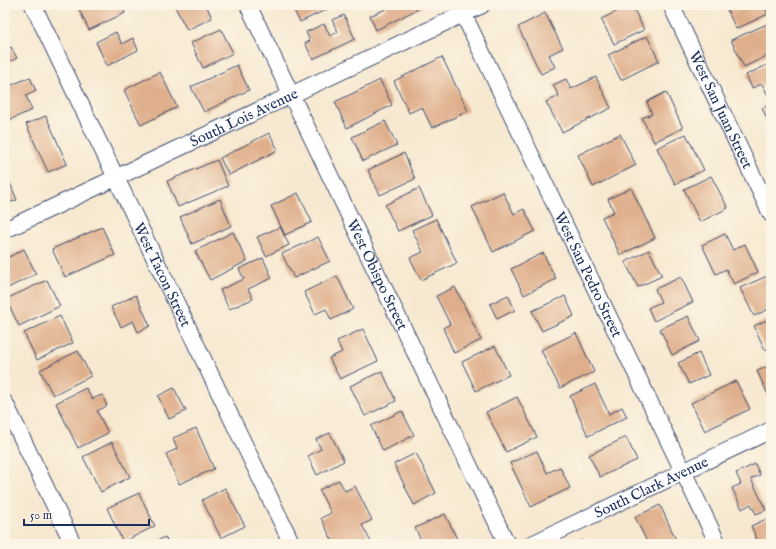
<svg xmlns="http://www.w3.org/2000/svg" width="776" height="549" font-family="'IM FELL English',serif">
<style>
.building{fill:#dfaf8b}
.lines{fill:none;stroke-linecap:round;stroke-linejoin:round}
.street-casing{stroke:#3c4b6f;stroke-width:18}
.street{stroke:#fff;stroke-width:16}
.labels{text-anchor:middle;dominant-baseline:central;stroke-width:3.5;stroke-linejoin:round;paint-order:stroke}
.street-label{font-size:15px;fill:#1b2f5e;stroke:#fcf5e5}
</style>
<rect width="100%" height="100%" fill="#fcf5e5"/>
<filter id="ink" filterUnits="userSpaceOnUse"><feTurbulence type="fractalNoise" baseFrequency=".025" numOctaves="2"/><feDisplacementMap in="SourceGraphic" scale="8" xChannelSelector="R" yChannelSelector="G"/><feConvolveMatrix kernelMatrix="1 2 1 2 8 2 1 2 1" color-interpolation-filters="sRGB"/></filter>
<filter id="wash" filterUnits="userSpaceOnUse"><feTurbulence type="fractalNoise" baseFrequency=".012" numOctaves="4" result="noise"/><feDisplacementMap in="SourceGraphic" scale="16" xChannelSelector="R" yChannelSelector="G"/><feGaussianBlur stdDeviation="0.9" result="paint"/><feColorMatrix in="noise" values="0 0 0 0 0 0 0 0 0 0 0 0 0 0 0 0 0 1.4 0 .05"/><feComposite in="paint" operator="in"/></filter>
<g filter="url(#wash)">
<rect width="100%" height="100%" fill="#f7e9d1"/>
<g id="blocks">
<g class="building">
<path d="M77,5H122L125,13L89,30Z"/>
<path d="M174,5H206L212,18L187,30Z"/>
<path d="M291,5H331L332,7L300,22Z"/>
<path d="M384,5H421L422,7L376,30L370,16L386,9Z"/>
<path d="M630,5H632L644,30L614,44L601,19Z"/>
<path d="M725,5H763L768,14L736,29Z"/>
<path d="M545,13L563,48L549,55L555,67L541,74L518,27Z"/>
<path d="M344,15L355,39L313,59L305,43L310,41L306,32L324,24L330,36L338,32L332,20Z"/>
<path d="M767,24L771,33V54L744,67L731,40Z"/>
<path d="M221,29L233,53L203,68L191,43Z"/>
<path d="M116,32L122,44L133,38L138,50L107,66L96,42Z"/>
<path d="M647,36L659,61L621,80L608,55Z"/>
<path d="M11,47L17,58L5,64V50Z"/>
<path d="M442,57L468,111L432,128L422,107L409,113L394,81Z"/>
<path d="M771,63V96L769,97L762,84L752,88L746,75Z"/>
<path d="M5,65L11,76L5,79Z"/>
<path d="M237,65L249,90L204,112L191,87Z"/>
<path d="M160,72L177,107L141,125L124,90Z"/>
<path d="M30,77L36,91L26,96L32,110L5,122V88Z"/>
<path d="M596,77L611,108L562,132L546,102L559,96L553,85L566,79L571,89Z"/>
<path d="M380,80L392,105L347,128L335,102Z"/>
<path d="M666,92L683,128L654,142L642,118L652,114L647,102Z"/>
<path d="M771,104V128L762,108Z"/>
<path d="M46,116L67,164L48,172L26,124Z"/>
<path d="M385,121L397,145L363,161L352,137Z"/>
<path d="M269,133L278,150L229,175L220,158Z"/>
<path d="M620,134L636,165L593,187L578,155Z"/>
<path d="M686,134L704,170L675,184L657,148Z"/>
<path d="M404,153L415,179L380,195L368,170Z"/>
<path d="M217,160L228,186L178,207L167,181Z"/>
<path d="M711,176L728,208L700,222L684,189Z"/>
<path d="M8,178L17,200L5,204V180Z"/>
<path d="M419,188L432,215L398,231L385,205Z"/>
<path d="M631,188L655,238L620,255L602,217L614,212L608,199Z"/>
<path d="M503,192L514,214L524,209L535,231L493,252L472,207Z"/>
<path d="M298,193L312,222L285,235L271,206Z"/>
<path d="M220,199L231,226L192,244L180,217Z"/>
<path d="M436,219L457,263L421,280L410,258L423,252L412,230Z"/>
<path d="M102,227L115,255L65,277L52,249Z"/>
<path d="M280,227L289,245L266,256L257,237Z"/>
<path d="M233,232L247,261L210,280L195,251Z"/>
<path d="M725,234L733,250L745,244L758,272L734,284L726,269L716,274L702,245Z"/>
<path d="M318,237L330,261L294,278L282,254Z"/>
<path d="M24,249L36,274L8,288L5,282V259Z"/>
<path d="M649,250L662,276L638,287L625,262Z"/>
<path d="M543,253L556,279L524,295L511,269Z"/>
<path d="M263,258L272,278L248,289L253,299L229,309L220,290L244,279L239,269Z"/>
<path d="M337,276L353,309L331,320L326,309L315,314L304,292Z"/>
<path d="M767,276L771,284V308L754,316L740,288Z"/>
<path d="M681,277L693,302L654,321L648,308L661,302L655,289Z"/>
<path d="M47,280L60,306L19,326L6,299Z"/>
<path d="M455,287L481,340L454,353L443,328L450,324L436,296Z"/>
<path d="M136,295L150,326L138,332L133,321L121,327L111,307Z"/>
<path d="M508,295L515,310L497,319L490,304Z"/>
<path d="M565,296L574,316L542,331L532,311Z"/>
<path d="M60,316L73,343L37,360L24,333Z"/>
<path d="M688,316L700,341L672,355L660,329Z"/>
<path d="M771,318V347L765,350L754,326Z"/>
<path d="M363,329L378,361L340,379L329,358L342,352L337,341Z"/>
<path d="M576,333L594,372L560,388L541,350Z"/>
<path d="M495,346L509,375L476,391L462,362Z"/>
<path d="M78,351L91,376L53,395L40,370Z"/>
<path d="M699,353L709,375L689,384L678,363Z"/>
<path d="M771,365V401L757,371Z"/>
<path d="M382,371L396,401L365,416L350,386Z"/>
<path d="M736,381L750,409L705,431L691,403Z"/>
<path d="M595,384L609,414L622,407L627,417L588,436L570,396Z"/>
<path d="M86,388L92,399L102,395L107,406L97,411L108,433L78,448L56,403Z"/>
<path d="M174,388L186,411L169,419L158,396Z"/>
<path d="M517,397L537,437L506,452L486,412Z"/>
<path d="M402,411L414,435L383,451L371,426Z"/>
<path d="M196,428L214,469L179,484L166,454L177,449L173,438Z"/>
<path d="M330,433L344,461L317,475L308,456L321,449L316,439Z"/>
<path d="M626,437L637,460L600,477L589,455Z"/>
<path d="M112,442L130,477L101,492L83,457Z"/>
<path d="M537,451L547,473L560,467L570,488L531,507L510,463Z"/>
<path d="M416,453L436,493L414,505L394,464Z"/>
<path d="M755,464L760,475L751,479L766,510L756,514L751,504L742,509L732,488L741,484L736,473Z"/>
<path d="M339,480L345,491L355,486L372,520L362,525L372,544H334L321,518L331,513L319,490Z"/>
<path d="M225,488L245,526L221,538L202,500Z"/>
<path d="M139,493L155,526L123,542L107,508Z"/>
<path d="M660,505L678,544H648L635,517Z"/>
<path d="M445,514L457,539L448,544H423L415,528Z"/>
<path d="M771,517V544H759L751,526Z"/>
<path d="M165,537L169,544H150Z"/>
<path d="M582,540L584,544H573Z"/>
</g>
</g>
</g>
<g filter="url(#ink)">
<use href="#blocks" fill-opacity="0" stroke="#3c4b6f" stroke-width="1"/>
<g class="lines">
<g class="street-casing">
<g id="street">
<path id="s1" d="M33,5L292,544"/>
<path id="s2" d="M248,5L507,544"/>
<path id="s3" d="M459,5L718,544"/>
<path id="s4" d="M671,5L771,214"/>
<path id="s5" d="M5,230L482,5"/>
<path d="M5,403L73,544"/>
<path id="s6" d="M532,544L771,430"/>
</g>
</g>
<use href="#street" class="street"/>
</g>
</g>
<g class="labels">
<g class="street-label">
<text stroke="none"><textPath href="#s4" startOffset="116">West San Juan Street</textPath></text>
<text stroke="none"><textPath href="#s5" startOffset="264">South Lois Avenue</textPath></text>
<text stroke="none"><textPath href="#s1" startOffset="299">West Tacon Street</textPath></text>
<text stroke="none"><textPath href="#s3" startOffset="299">West San Pedro Street</textPath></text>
<text stroke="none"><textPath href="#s2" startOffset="299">West Obispo Street</textPath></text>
<text stroke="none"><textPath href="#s6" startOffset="132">South Clark Avenue</textPath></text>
</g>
</g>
<rect width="776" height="549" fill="none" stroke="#fcf5e5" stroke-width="20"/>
<path d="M24 519v6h125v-6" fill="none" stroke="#1b2f5e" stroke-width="2"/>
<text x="30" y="519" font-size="12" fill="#1b2f5e" stroke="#fcf5e5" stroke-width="3" paint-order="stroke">50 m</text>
</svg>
